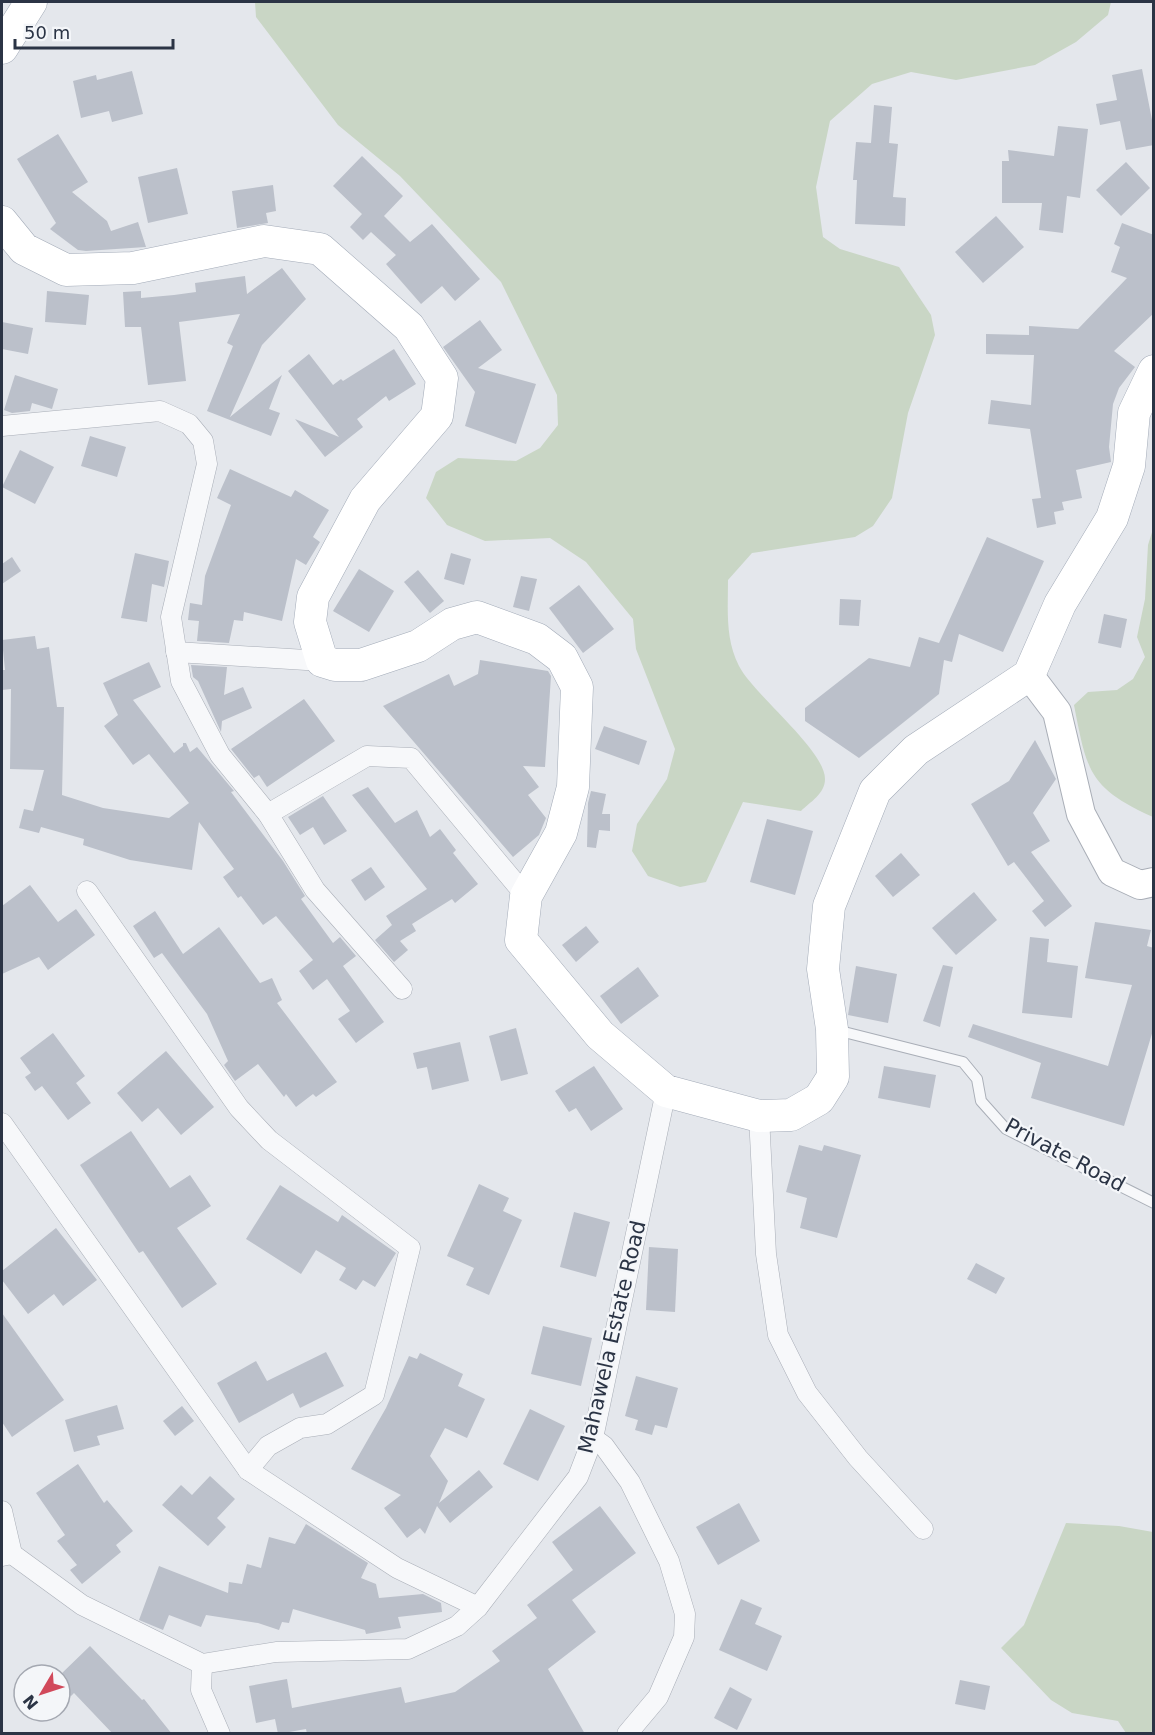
<svg xmlns="http://www.w3.org/2000/svg" width="1155" height="1735" font-family="'DejaVu Sans',sans-serif">
<style>
.green{fill:#c9d6c5}
.building{fill:#bbc0ca}
.lines{fill:none;stroke-linecap:round;stroke-linejoin:round}
.lane-casing{stroke:#a9aeb7;stroke-width:12}
.street-casing{stroke:#a9aeb7;stroke-width:21}
.secondary-casing{stroke:#a9aeb7;stroke-width:30}
.primary-casing{stroke:#a3abb8;stroke-width:33}
.lane{stroke:#f7f8fa;stroke-width:10}
.street{stroke:#f7f8fa;stroke-width:20}
.secondary{stroke:#fff;stroke-width:28}
.primary{stroke:#fff;stroke-width:32}
.labels{text-anchor:middle;dominant-baseline:central;stroke-width:4.5;stroke-linejoin:round;paint-order:stroke}
.street-label{font-size:21px;fill:#2b3445;stroke:#f4f6f9}
</style>
<rect width="100%" height="100%" fill="#e4e7ec"/>
<g class="green">
<path d="M255,2H1111L1108,15L1076,42L1035,65L956,80L911,72L872,84L830,121L816,187L823,237L840,249L899,267L931,315L935,335L908,413L892,498L873,526L855,537L752,553L728,580C728,609 725,639 739,666C754,695 825,750 825,779C825,794 810,802 801,811L743,802L706,882L680,887L648,876L632,851L637,824L667,779L675,749L636,649L633,619L586,562L550,538L485,541L447,525L426,498L436,472L458,458L516,461L540,448L558,425L557,395L501,282L400,176L338,125L256,17Z"/>
<path d="M1153,529L1154,817H1153C1089,788 1087,772 1074,705L1088,692L1117,690L1133,679L1145,657L1137,637L1145,599L1148,545Z"/>
<path d="M1066,1523L1119,1526L1153,1532V1733H1126L1118,1721L1072,1713L1051,1700L1001,1648L1024,1625Z"/>
</g>
<g class="building">
<path d="M1142,69L1154,130V145L1126,150L1120,121L1100,125L1096,104L1117,100L1112,75Z"/>
<path d="M132,71L143,114L112,122L109,111L81,118L73,81L96,75L97,80Z"/>
<path d="M874,105L892,107L889,143L898,144L893,197L906,198L905,226L855,224L857,180H853L856,142L871,143Z"/>
<path d="M1058,126L1088,129L1080,198L1067,196L1063,233L1039,230L1042,203H1002V161H1009L1008,150L1054,156Z"/>
<path d="M58,134L88,182L72,192L107,221L111,231L138,222L146,247L86,251L78,250L50,229L56,223L17,159Z"/>
<path d="M362,156L403,196L384,216L410,242L432,224L480,279L455,301L442,286L421,304L386,264L396,255L371,232L363,240L350,227L362,214L333,186Z"/>
<path d="M1126,162L1150,188L1121,216L1096,190Z"/>
<path d="M177,168L188,214L148,223L138,177Z"/>
<path d="M273,185L276,211L266,213L268,223L237,228L232,191Z"/>
<path d="M996,216L1024,247L983,283L955,252Z"/>
<path d="M1122,223L1154,235V313L1114,351L1135,367L1119,388L1113,404L1109,447L1111,462L1076,470L1082,498L1062,502L1064,510L1054,512L1056,524L1037,528L1032,499L1041,498L1030,429L988,424L991,400L1031,405L1034,355L986,354V334L1029,335V326L1078,329L1127,278L1111,272L1120,247L1114,244Z"/>
<path d="M282,268L306,299L262,345L230,417L282,375L269,409L280,413L271,436L207,411L233,346L227,343L240,314L179,322L186,381L148,385L141,327H125L123,292L141,291V298L174,295L196,292L195,283L245,276L247,294Z"/>
<path d="M47,291L89,295L86,325L45,322Z"/>
<path d="M480,320L502,350L478,368L536,384L516,444L465,426L475,392L443,347Z"/>
<path d="M2,322L33,328L28,354L2,349Z"/>
<path d="M394,349L416,384L389,401L386,396L357,419L363,427L325,457L295,419L339,437L288,371L309,354L333,385L341,379L343,381Z"/>
<path d="M15,375L58,389L52,409L32,403L30,411L12,413L4,410Z"/>
<path d="M90,436L126,447L117,477L81,466Z"/>
<path d="M20,450L54,467L35,504L2,487Z"/>
<path d="M230,469L291,497L295,490L329,510L313,537L320,542L306,565L296,559L282,621L244,612L243,621L234,620L229,643L197,641L199,621L188,620L190,603L202,605L205,576L231,505L217,498Z"/>
<path d="M987,537L1044,561L1003,652L959,634L952,662L944,660L939,694L859,758L805,721V708L869,658L910,667L919,637L939,643Z"/>
<path d="M135,553L169,561L164,587L152,584L147,622L121,618Z"/>
<path d="M451,553L471,559L464,585L444,579Z"/>
<path d="M12,557L21,571L2,584V564Z"/>
<path d="M359,569L394,591L369,632L333,611Z"/>
<path d="M418,570L444,601L430,613L404,582Z"/>
<path d="M521,576L537,579L529,611L513,607Z"/>
<path d="M579,585L614,629L583,653L549,608Z"/>
<path d="M840,599L861,600L859,626L839,625Z"/>
<path d="M1104,614L1127,619L1121,648L1098,643Z"/>
<path d="M35,636L37,649L49,647L57,707H64L62,795L103,808L169,818L189,803L149,754L133,765L104,726L118,715L103,683L149,662L161,687L133,700L174,753L183,746V743H186L190,752L197,747L234,791L231,792L283,861L305,896L301,899L333,943L340,937L356,956L343,966L384,1022L356,1043L338,1019L350,1011L327,979L313,990L299,971L313,960L276,916L263,925L241,896L238,898L223,877L234,869L199,822L192,870L130,860L83,845L84,839L41,827L39,833L19,828L24,809L33,811L44,770L10,769L11,689L2,690V670H5L2,640Z"/>
<path d="M480,660L548,671L551,676L545,767L523,766L539,787L528,795L546,818L539,835L513,857L383,706L449,674L454,686L478,674Z"/>
<path d="M191,665L227,667L224,695L243,687L252,708L222,721L221,732L198,681L193,677Z"/>
<path d="M304,699L335,741L267,787L259,775L254,778L231,749Z"/>
<path d="M604,726L647,741L639,765L595,749Z"/>
<path d="M1035,740L1056,779L1033,813L1050,841L1031,852L1072,906L1045,927L1032,911L1044,901L1014,862L1008,866L971,804L1009,781Z"/>
<path d="M368,787L395,823L417,810L430,837L440,829L456,850L453,853L478,884L455,903L452,899L412,924L416,931L400,941L408,950L394,962L375,940L392,925L386,916L427,889L352,795Z"/>
<path d="M591,791L606,794L602,814H610V831L599,830L596,848L587,847L588,803Z"/>
<path d="M323,796L347,831L324,845L313,827L300,835L288,817Z"/>
<path d="M767,819L813,831L795,895L750,882Z"/>
<path d="M901,853L920,875L893,897L875,876Z"/>
<path d="M371,867L385,887L365,901L351,880Z"/>
<path d="M30,885L58,922L76,909L95,935L48,970L39,957L2,974V906Z"/>
<path d="M974,892L997,920L956,955L932,928Z"/>
<path d="M155,911L183,954L219,927L260,983L272,978L282,1000L277,1003L337,1082L316,1097L313,1094L296,1107L286,1094L284,1097L258,1064L235,1081L224,1065L228,1061L207,1014L162,953L154,958L133,926Z"/>
<path d="M1095,922L1151,930L1147,946L1154,948V1027L1124,1126L1031,1098L1041,1063L968,1037L973,1024L1108,1066L1132,985L1085,978Z"/>
<path d="M586,926L599,942L576,962L562,945Z"/>
<path d="M1030,937L1049,939L1047,962L1078,966L1072,1018L1022,1013Z"/>
<path d="M943,965L953,967L940,1027L923,1021Z"/>
<path d="M856,966L897,974L888,1023L848,1015Z"/>
<path d="M638,967L659,996L621,1024L600,996Z"/>
<path d="M516,1028L528,1074L501,1081L489,1036Z"/>
<path d="M53,1033L85,1076L76,1083L91,1103L68,1120L42,1086L35,1091L25,1077L31,1073L20,1058Z"/>
<path d="M460,1042L469,1081L432,1090L427,1067L417,1069L413,1053Z"/>
<path d="M166,1051L214,1107L181,1135L158,1108L142,1122L117,1093Z"/>
<path d="M594,1066L623,1109L591,1131L576,1108L569,1112L555,1091Z"/>
<path d="M884,1066L936,1075L930,1108L878,1098Z"/>
<path d="M131,1131L170,1188L190,1175L211,1206L177,1228L217,1284L182,1308L143,1251L139,1253L80,1165Z"/>
<path d="M799,1145L822,1151L824,1145L861,1155L837,1238L800,1228L807,1198L786,1192Z"/>
<path d="M479,1184L509,1198L503,1211L522,1220L489,1295L466,1285L474,1268L447,1256Z"/>
<path d="M280,1185L338,1222L342,1215L396,1253L375,1287L363,1280L356,1290L339,1280L346,1268L316,1250L301,1274L246,1239Z"/>
<path d="M574,1212L610,1222L596,1277L560,1267Z"/>
<path d="M56,1228L97,1280L63,1306L54,1294L28,1314L2,1280V1271Z"/>
<path d="M649,1247L678,1249L675,1312L646,1310Z"/>
<path d="M976,1263L1005,1278L996,1294L967,1279Z"/>
<path d="M2,1313L64,1400L12,1437L2,1422Z"/>
<path d="M543,1326L592,1338L581,1386L531,1374Z"/>
<path d="M326,1352L344,1386L300,1408L293,1393L239,1423L217,1383L256,1361L267,1381Z"/>
<path d="M420,1353L463,1374L458,1386L485,1399L467,1438L445,1428L430,1456L448,1481L439,1503L479,1470L493,1487L450,1523L437,1506L425,1534L420,1528L407,1538L384,1508L401,1495L351,1469L386,1408L409,1356L417,1359Z"/>
<path d="M636,1376L678,1388L667,1428L655,1425L652,1435L635,1430L638,1420L625,1416Z"/>
<path d="M117,1405L124,1429L97,1436L100,1445L74,1452L65,1420Z"/>
<path d="M182,1406L194,1421L175,1436L163,1421Z"/>
<path d="M530,1409L565,1426L538,1481L503,1464Z"/>
<path d="M78,1464L104,1503L107,1500L133,1531L116,1545L121,1552L82,1584L70,1570L77,1565L57,1541L65,1535L36,1493Z"/>
<path d="M210,1476L235,1499L217,1518L226,1527L208,1546L162,1505L181,1485L192,1495Z"/>
<path d="M739,1503L760,1541L718,1565L696,1527Z"/>
<path d="M600,1506L636,1553L572,1600L596,1632L548,1669L585,1734H307L306,1729L278,1734L275,1719L256,1723L249,1686L287,1679L292,1708L401,1687L405,1703L455,1692L500,1661L492,1651L537,1618L527,1605L573,1570L552,1542Z"/>
<path d="M306,1524L368,1563L361,1578L376,1584L379,1598L423,1594L441,1603L442,1612L398,1617L401,1628L366,1634L365,1630L293,1609L289,1623L282,1622L279,1630L258,1623L206,1615L201,1627L169,1615L163,1630L139,1620L159,1566L228,1593L229,1582L242,1584L247,1564L261,1568L269,1537L295,1544Z"/>
<path d="M741,1599L762,1608L755,1624L782,1636L767,1671L719,1650Z"/>
<path d="M90,1646L142,1700L144,1699L172,1734H113L74,1693L71,1696L60,1685V1675Z"/>
<path d="M960,1680L990,1686L985,1710L955,1704Z"/>
<path d="M730,1687L752,1699L737,1730L714,1718Z"/>
</g>
<g class="lines">
<g class="lane-casing">
<path id="lane" d="M836,1030L963,1062L977,1079L981,1101L1006,1129L1154,1203"/>
</g>
<g class="street-casing">
<g id="street">
<path d="M2,426L160,411L189,424L203,441L207,464L171,617L181,681L220,755L268,814L315,890L402,989"/>
<path d="M176,652L322,661"/>
<path d="M268,814L367,756L411,758L526,896"/>
<path d="M87,891L239,1108L269,1140L410,1248L374,1395L327,1424L300,1428L268,1446L248,1470"/>
<path d="M759,1116L766,1254L778,1335L807,1393L858,1458L923,1529"/>
<path d="M2,1123L248,1470L397,1568L478,1607"/>
<path d="M593,1438L604,1446L630,1482L669,1561L685,1614L684,1637L658,1697L627,1734"/>
<path d="M2,1511L12,1554"/>
<path d="M2,1556L12,1554L82,1605L202,1664L276,1652L408,1649L457,1626L478,1607L578,1477L593,1438L666,1091"/>
<path d="M202,1664L201,1690L220,1734"/>
</g>
</g>
<g class="secondary-casing">
<path id="secondary" d="M1029,675L1057,712L1081,814L1112,872L1140,885L1154,882"/>
</g>
<g class="primary-casing">
<g id="primary">
<path d="M2,48L31,2"/>
<path d="M2,222L24,249L66,270L133,268L264,241L320,249L409,327L442,378L437,416L365,500L313,597L310,622L322,661L335,665H361L418,646L452,624L477,617L537,639L562,658L577,687L573,787L561,833L526,896L521,940L600,1035L666,1091L759,1116L791,1115L819,1099L833,1077L832,1029L823,969L829,906L875,791L916,750L1029,675L1060,604L1112,518L1129,466L1134,413L1154,371"/>
</g>
</g>
<use href="#lane" class="lane"/>
<use href="#street" class="street"/>
<use href="#secondary" class="secondary"/>
<use href="#primary" class="primary"/>
</g>
<g class="labels">
<g class="street-label">
<text transform="translate(1065 1155) rotate(28)">Private Road</text>
<text transform="translate(612 1337) rotate(-77)">Mahawela Estate Road</text>
</g>
</g>
<rect width="1155" height="1735" fill="none" stroke="#2b3445" stroke-width="6"/>
<g transform="translate(42 1693) rotate(231)"><circle r="28" fill="#f4f6f9" stroke="#a4a8b1" stroke-width="1.5"/>
<path d="M0-4.5L10 22L0 15L-10 22Z" fill="#d1495b"/>
<text y="-9" font-size="16" font-weight="bold" text-anchor="middle" fill="#2b3445">N</text>
</g>
<path d="M15 39v9h158v-9" fill="none" stroke="#2b3445" stroke-width="3"/>
<text x="24" y="39" font-size="18" fill="#2b3445" stroke="#f4f6f9" stroke-width="4.5" paint-order="stroke">50 m</text>
</svg>
